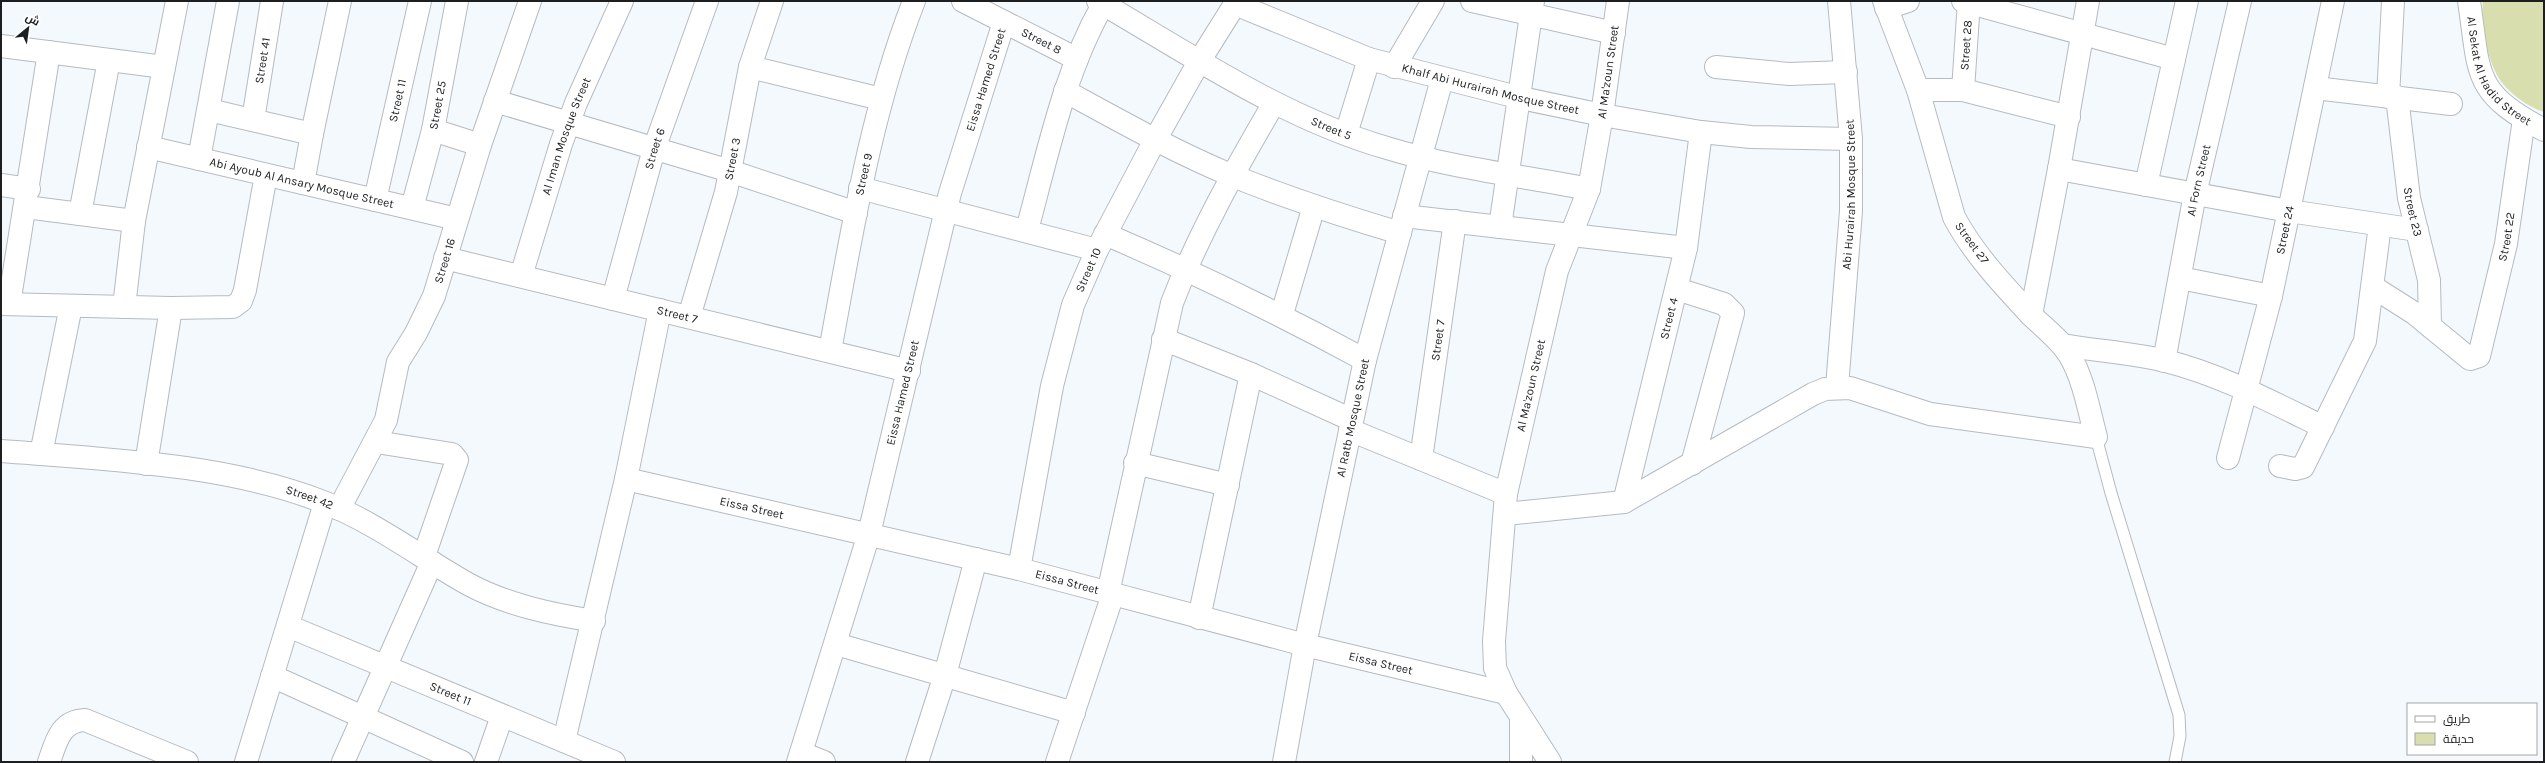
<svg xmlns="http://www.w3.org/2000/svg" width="2545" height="763" font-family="Karla,Cairo,sans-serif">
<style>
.green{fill:#d9deae}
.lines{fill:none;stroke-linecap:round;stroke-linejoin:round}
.lane-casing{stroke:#b5bbc1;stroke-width:13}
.street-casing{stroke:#b5bbc1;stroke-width:24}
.lane{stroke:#fff;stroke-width:11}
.street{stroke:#fff;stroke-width:22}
.labels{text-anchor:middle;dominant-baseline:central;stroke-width:4;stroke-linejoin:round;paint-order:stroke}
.street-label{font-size:12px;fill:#1c1e20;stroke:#fff}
</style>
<rect width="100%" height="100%" fill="#f4f9fe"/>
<path class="green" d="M2483,1H2544V112C2529,107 2514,97 2503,84C2488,66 2480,24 2483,1Z"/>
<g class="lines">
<g class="lane-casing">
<path id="lane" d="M2096,437L2111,493L2179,715L2180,736L2175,762"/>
</g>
<g class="street-casing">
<g id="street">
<path id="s1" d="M963,1L1077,59"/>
<path id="s2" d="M1098,1C1191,55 1283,118 1387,148C1452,168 1522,176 1589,189"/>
<path d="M1472,1L1614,33"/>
<path d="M1963,1L2174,59"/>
<path id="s3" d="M2469,1C2480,75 2472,92 2544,130"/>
<path id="s4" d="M1235,4L1369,59L1521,98L1602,115L1701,132L1751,137L1851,139"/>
<path d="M1886,8L1908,1"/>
<path d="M1,46L164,67"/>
<path d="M750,67L881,99"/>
<path d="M1394,67L1433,1"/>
<path d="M1716,67L1789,74L1846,72"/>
<path d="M2315,88L2451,104"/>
<path d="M1918,90H1963L2069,117"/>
<path id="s5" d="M1963,90L1969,1"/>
<path d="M1065,91C1120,121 1175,152 1233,176C1288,198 1343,216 1400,233"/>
<path d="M2388,97L2393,1"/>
<path id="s6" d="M2397,97L2409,198L2429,280L2430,326"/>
<path d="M495,101L730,171L856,213"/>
<path d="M209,110L312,134"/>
<path id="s7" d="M253,120L272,1"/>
<path d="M433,130L480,145"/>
<path d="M1346,134L1369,59"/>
<path id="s8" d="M148,147L457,219"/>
<path d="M199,159L228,1"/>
<path d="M2059,169L2289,211L2417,230"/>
<path d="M303,183L312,134L340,1"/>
<path d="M1,185L29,189"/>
<path d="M2146,185L2187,1"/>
<path d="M860,188L1097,250"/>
<path id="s9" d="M375,200L420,1"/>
<path d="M26,207L134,221"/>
<path id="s10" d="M412,208L433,130L457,1"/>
<path d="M80,214L109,60"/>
<path d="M1404,216L1686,248"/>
<path d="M1500,227L1533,1"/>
<path d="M1027,230C1048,153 1064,71 1105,1"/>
<path d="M1105,234C1194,272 1280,314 1365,360"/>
<path id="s11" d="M445,258L909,371"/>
<path id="s12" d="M521,276L561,144L576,103L622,1"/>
<path d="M2180,278L2271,296"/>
<path id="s13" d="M2373,287L2414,313L2470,359L2479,356L2506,244L2524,119"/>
<path d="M1677,289L1724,304L1733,313L1692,464"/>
<path id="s14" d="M613,299L654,149L707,1"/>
<path d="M1,304L171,308L233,307L241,301L245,290L266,175"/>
<path d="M9,304L49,52"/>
<path d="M124,307L134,221L177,1"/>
<path d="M1282,314L1314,206"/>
<path d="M2031,315L2059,169L2088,1"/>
<path id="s15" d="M689,317L726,192L750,67L772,1"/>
<path d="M1163,339L1251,374L1352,420"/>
<path d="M2063,345C2097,351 2132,353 2166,361C2221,375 2272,402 2323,427"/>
<path id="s16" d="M830,351C852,232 870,114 914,1"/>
<path id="s17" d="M2164,361L2195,194L2240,1"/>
<path id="s18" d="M1837,387L1851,211V139L1839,1"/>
<path d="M1350,430L1506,494"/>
<path d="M376,442L452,454L457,460L424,556"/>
<path id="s19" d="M1,451C104,459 230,464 326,503C377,524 420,557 468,584C507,605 551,614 594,621"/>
<path d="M41,454L71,306"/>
<path id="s20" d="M2228,458L2271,296L2333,1"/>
<path id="s21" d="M1421,459L1455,221"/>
<path d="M1135,463L1228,485"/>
<path d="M146,464L171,308"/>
<path d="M2280,466L2295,469L2303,467L2365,341L2380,225"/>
<path id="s22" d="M626,479L1019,569L1305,645L1506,693"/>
<path id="s23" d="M1624,502L1686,248L1701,132"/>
<path id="s24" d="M339,509L386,420L398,362L416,333L434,296L480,145L530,1"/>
<path d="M1505,514L1624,502L1813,394L1825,389L1850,388L1930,414L2096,437C2089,411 2084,380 2070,356C2061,340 2044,328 2031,315C2003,285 1973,253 1954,217L1918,90L1884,1"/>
<path id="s25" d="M1019,569L1052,386L1073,305L1097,250L1155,140L1200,60L1237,1"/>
<path d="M1108,593L1172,303C1199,233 1236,168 1274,103"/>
<path d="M1199,618L1251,374"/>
<path id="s26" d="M288,626L614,762"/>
<path d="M836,644L1074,713"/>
<path d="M272,676L462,762"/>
<path d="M1521,719V762"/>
<path d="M564,741L626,479L660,310"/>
<path d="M801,753L824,762"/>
<path d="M49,762C56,742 60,721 85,720L187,762"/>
<path d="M246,762L325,503"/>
<path d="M343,762L432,562"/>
<path d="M486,762L502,716"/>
<path id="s27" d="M798,762L869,534L950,193L1004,22"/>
<path d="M917,762L945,675L976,559"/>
<path d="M1057,762L1113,594"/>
<path id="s28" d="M1284,762L1305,645L1365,360L1442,79"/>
<path id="s29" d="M1550,762L1506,693L1495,668L1494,641L1506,494L1557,271L1589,189L1602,115L1618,1"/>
</g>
</g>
<use href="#lane" class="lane"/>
<use href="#street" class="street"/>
</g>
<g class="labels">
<g class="street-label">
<text stroke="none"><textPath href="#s1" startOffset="88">Street 8</textPath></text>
<text stroke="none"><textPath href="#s5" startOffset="45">Street 28</textPath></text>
<text stroke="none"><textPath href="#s7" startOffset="60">Street 41</textPath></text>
<text stroke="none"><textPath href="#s3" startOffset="80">Al Sekat Al Hadid Street</textPath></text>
<text stroke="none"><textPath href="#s29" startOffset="719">Al Ma'zoun Street</textPath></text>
<text stroke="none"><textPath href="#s27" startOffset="708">Eissa Hamed Street</textPath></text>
<text stroke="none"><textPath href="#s4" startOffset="270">Khalf Abi Hurairah Mosque Street</textPath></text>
<text stroke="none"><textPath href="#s9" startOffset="102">Street 11</textPath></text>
<text stroke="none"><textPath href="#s10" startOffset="106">Street 25</textPath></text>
<text stroke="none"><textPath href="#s2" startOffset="266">Street 5</textPath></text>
<text stroke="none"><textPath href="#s12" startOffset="147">Al Iman Mosque Street</textPath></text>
<text stroke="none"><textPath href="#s14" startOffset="156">Street 6</textPath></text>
<text stroke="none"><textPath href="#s15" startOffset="164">Street 3</textPath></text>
<text stroke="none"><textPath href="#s16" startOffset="180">Street 9</textPath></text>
<text stroke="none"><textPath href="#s17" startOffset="184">Al Forn Street</textPath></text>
<text stroke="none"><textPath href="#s8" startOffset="158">Abi Ayoub Al Ansary Mosque Street</textPath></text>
<text stroke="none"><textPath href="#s18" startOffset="193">Abi Hurairah Mosque Street</textPath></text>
<text stroke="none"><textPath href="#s6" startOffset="116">Street 23</textPath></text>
<text stroke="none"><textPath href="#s20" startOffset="235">Street 24</textPath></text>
<text stroke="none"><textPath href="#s13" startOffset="253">Street 22</textPath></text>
<text transform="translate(1972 243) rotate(54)">Street 27</text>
<text stroke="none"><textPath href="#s24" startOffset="272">Street 16</textPath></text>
<text stroke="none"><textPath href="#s25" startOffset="308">Street 10</textPath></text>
<text stroke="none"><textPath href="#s11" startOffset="239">Street 7</textPath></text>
<text stroke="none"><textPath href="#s23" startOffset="189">Street 4</textPath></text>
<text stroke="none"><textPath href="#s21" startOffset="120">Street 7</textPath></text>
<text stroke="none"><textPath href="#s29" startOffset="395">Al Ma'zoun Street</textPath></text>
<text stroke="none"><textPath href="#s27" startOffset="384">Eissa Hamed Street</textPath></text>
<text stroke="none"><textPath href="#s28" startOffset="351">Al Ratb Mosque Street</textPath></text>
<text stroke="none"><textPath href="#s19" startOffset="313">Street 42</textPath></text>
<text stroke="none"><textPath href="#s22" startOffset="129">Eissa Street</textPath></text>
<text stroke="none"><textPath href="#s22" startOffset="453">Eissa Street</textPath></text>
<text stroke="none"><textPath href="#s22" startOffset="777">Eissa Street</textPath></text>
<text stroke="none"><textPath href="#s26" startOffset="176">Street 11</textPath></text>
</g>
</g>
<rect width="2545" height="763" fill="none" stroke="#1c1e20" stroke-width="4"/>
<rect x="2407" y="703" width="130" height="52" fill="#ffffff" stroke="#a4a5a6"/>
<rect x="2415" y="716" width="20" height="6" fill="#ffffff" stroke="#a4a5a6"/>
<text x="2443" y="723" font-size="12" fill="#1c1e20">طريق</text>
<rect x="2415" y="733" width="20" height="12" fill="#d9deae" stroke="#a4a5a6"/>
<text x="2443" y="743" font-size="12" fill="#1c1e20">حديقة</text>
<g transform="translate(28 28) rotate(29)" stroke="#ffffff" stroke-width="3" paint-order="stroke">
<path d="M0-3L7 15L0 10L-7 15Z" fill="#1c1e20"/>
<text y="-6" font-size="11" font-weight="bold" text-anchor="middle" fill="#1c1e20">ش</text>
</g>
</svg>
